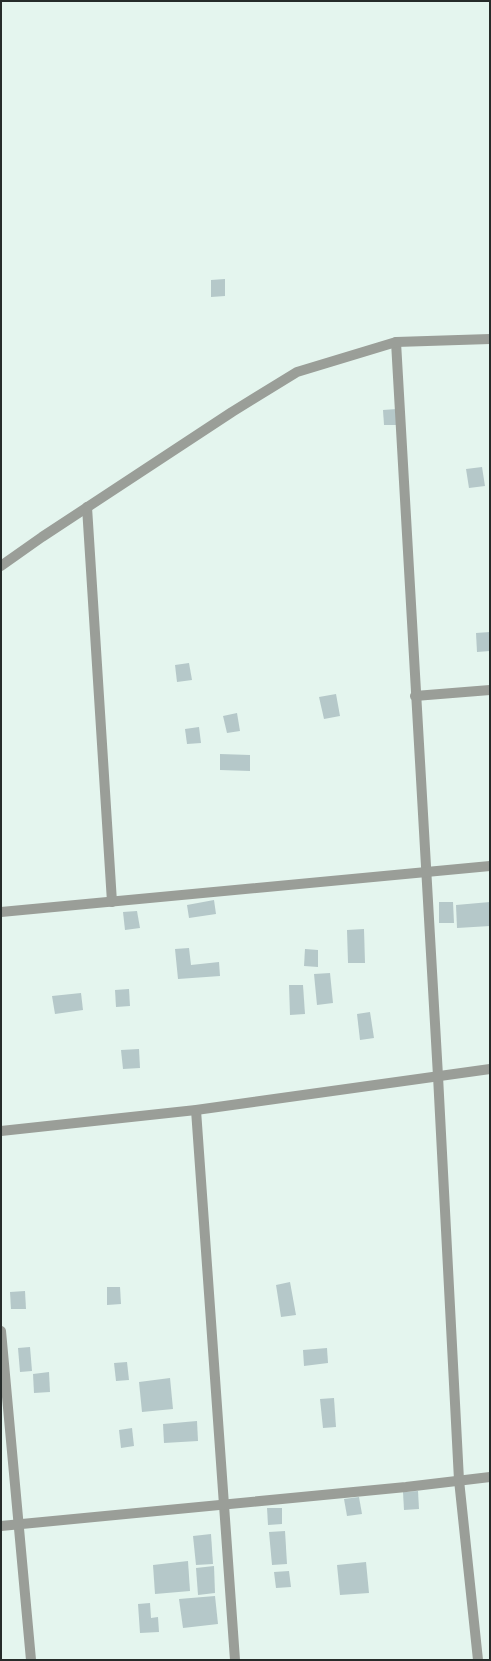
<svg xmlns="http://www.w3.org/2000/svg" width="491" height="1661" font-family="Signika,sans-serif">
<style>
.building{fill:#b5c8c9}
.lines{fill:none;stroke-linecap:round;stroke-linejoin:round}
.minor{stroke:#9a9e98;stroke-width:10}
</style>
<rect width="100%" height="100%" fill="#e4f5ee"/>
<g class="building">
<path d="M225,279V296L211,297V280Z"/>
<path d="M397,409L398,425H384L383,410Z"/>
<path d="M482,467L485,486L469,488L466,469Z"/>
<path d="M490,632V651L477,652L476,633Z"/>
<path d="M189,663L192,680L177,682L175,665Z"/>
<path d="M336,694L340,716L324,719L319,697Z"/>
<path d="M237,713L240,731L227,733L223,716Z"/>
<path d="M199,727L201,743L187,744L185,729Z"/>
<path d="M220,754L250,755V771L220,770Z"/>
<path d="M214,900L216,914L189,918L187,905Z"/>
<path d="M439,902H453L454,923H439Z"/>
<path d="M490,902V926L457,928L456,905Z"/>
<path d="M137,911L140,928L125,930L123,912Z"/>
<path d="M364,929L365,963H348L347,930Z"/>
<path d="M189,948L191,965L219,962L220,976L178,979L175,949Z"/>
<path d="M305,949L318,950V967L304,966Z"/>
<path d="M330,973L333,1003L317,1005L314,974Z"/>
<path d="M289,985H303L305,1014L290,1015Z"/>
<path d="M129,989L130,1006L116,1007L115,990Z"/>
<path d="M81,993L83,1010L55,1014L52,996Z"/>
<path d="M370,1012L374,1038L360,1040L357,1014Z"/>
<path d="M139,1049L140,1068L123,1069L121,1050Z"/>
<path d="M290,1282L296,1315L281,1317L276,1285Z"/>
<path d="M107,1287H120L121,1304L107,1305Z"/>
<path d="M25,1291L26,1309H11L10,1292Z"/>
<path d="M30,1347L32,1371L20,1372L18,1348Z"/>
<path d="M327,1348L328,1363L304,1366L303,1350Z"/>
<path d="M127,1362L129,1380L116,1381L114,1363Z"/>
<path d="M49,1372L50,1392L34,1393L33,1374Z"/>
<path d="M170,1378L173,1409L142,1412L139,1382Z"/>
<path d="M334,1398L336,1427L323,1428L320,1399Z"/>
<path d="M197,1421L198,1441L164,1443L163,1424Z"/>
<path d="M132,1428L134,1446L121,1448L119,1430Z"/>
<path d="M418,1491L419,1509L404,1510L403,1492Z"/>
<path d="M359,1497L362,1514L347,1516L344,1499Z"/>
<path d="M267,1508H282V1524L268,1525Z"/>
<path d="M285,1531L287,1564L272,1565L269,1532Z"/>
<path d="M211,1534L213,1564L196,1565L193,1536Z"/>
<path d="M188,1561L190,1591L155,1594L153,1565Z"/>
<path d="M366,1562L369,1593L340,1595L337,1565Z"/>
<path d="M214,1566L215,1593L198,1595L196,1568Z"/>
<path d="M289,1571L291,1587L276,1588L274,1572Z"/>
<path d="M215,1596L218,1624L183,1628L179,1599Z"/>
<path d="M150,1603L151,1618L158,1617L159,1632L140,1633L138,1604Z"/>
</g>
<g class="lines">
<g class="minor">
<path d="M396,342L438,1076L459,1480L478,1660"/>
<path d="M87,507L112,902"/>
<path d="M1,566L42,537L232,412L297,372L396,342L490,339"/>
<path d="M415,696L490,690"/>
<path d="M1,912L490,866"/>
<path d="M196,1110L235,1660"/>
<path d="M1,1131L196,1110L490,1069"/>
<path d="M1,1331L31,1660"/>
<path d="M1,1526L406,1487L490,1477"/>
</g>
</g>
<rect width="491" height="1661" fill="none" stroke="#262c2a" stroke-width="4"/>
</svg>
